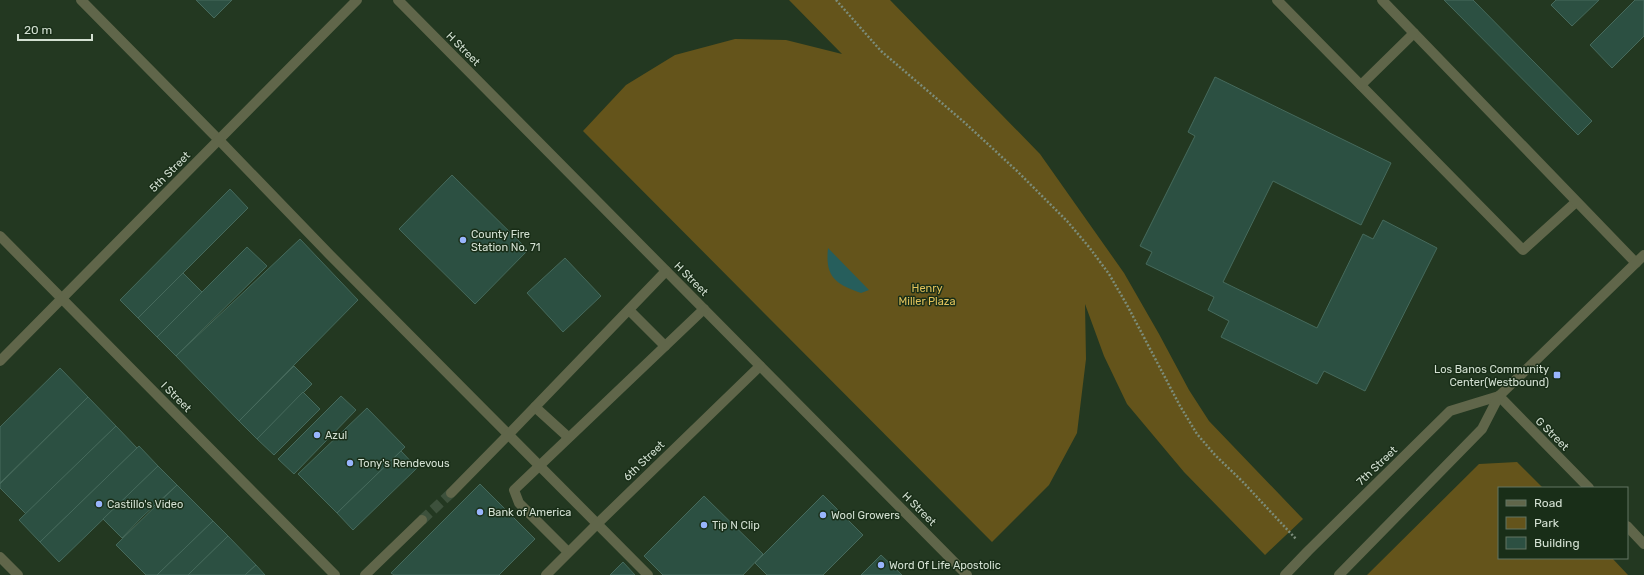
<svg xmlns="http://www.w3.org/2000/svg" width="1644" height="575" font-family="Rubik,sans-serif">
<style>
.green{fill:#64541b}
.water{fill:#265e5c}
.building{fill:#2c5042;stroke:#466a5c}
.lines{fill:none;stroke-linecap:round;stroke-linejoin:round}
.minor-tunnel{stroke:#3d513c;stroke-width:10;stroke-dasharray:10 5;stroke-linecap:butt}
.path{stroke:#7c8d7b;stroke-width:2.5;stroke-dasharray:2 2;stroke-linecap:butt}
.minor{stroke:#60664a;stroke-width:10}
.poi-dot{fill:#99b5fd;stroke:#192e18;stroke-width:1.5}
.labels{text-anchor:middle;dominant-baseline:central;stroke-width:3;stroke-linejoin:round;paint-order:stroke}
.street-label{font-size:11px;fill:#d3e0d2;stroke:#192e18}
.poi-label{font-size:11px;fill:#d3e0d2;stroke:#192e18;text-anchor:start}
.park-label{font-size:11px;fill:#e1c25b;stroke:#192e18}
</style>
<rect width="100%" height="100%" fill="#233821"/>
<g class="green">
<path d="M789,0H890L1040,154L1124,273L1159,334L1189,390L1209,421L1303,519L1265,555L1184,472L1127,404L1104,356L1085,304L1086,359L1077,433L1049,485L992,542L583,131L626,85L675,55L735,39L786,40L842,54Z"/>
<path d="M1517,462L1543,488H1499V558H1612L1628,575H1367L1479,464Z"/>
</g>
<path class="water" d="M828,248L869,290L861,293C835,284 825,277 828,248Z"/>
<g class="building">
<path d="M196,0H232L214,18Z"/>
<path d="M1444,0H1473L1592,121L1578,135Z"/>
<path d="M1556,0H1599L1572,26L1551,5Z"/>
<path d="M1635,0H1644V36L1612,68L1590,45Z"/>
<path d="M1215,77L1391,163L1361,225L1273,181L1223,282L1317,328L1363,234L1373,239L1383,220L1437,248L1365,391L1324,371L1317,384L1221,337L1229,321L1208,310L1214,297L1146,264L1152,252L1140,246L1195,136L1188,132Z"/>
<path d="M452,175L528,250L475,304L399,229Z"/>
<path d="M230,189L248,208L138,318L120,300Z"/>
<path d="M300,239L358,300L239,421L176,356Z"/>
<path d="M247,247L267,266L176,356L157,337Z"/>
<path d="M565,258L601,296L563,332L527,293Z"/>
<path d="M183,273L202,292L157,337L138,318Z"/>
<path d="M294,366L312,384L257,439L239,421Z"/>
<path d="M60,368L88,397L0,483V427Z"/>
<path d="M303,392L320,409L274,455L257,439Z"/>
<path d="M341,396L356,410L294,474L278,459Z"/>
<path d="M88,397L116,426L26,514L0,488V484Z"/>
<path d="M367,408L405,447L337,513L298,474Z"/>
<path d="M116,426L137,448L40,542L19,520Z"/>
<path d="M139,446L158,466L59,562L40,542Z"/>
<path d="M401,451L417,468L353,530L337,513Z"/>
<path d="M158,466L177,485L143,516L122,538L103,519Z"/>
<path d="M480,484L535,539L499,575H394L391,573Z"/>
<path d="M177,485L213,521L157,575H146L116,545Z"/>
<path d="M823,495L863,535L823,575H767L755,563Z"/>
<path d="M704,496L763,554L743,575H663L644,556Z"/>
<path d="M213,521L228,536L188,575H157Z"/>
<path d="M228,536L256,565L245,575H188Z"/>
<path d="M881,555L902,575H861Z"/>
<path d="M623,562L635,575H610Z"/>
<path d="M256,565L265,575H245Z"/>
</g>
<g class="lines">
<path class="minor-tunnel" d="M422,520L451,493"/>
<path class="path" d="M836,0L881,51L964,122L1017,171L1067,221L1089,247L1109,274L1127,305L1180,406L1197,434L1215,455L1242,481L1296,539"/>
<g class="minor">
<path d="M81,0L219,140L330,255L648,575"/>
<path d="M398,0L967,575"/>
<path d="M1277,0L1523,250L1576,202"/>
<path d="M1382,0L1636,263"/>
<path d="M1361,85L1414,33"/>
<path d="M0,236L335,575"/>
<path d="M629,310L665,346"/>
<path d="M0,361L357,0"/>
<path d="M1499,396L1589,488"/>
<path d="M535,407L568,437"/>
<path d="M451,493L508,435L666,271"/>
<path d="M1627,526L1644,544"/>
<path d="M568,552L519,503L514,490L704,309"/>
<path d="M0,557L18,575"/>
<path d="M365,575L422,520"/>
<path d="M546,575L597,524L760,366"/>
<path d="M1285,575L1308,551L1450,411L1499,396"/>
<path d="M1339,575L1482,429L1499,396L1644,255"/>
</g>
</g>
<g class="poi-dot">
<circle cx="463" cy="240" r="4"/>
<rect x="1553" y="371" width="8" height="8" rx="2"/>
<circle cx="317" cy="435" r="4"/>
<circle cx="350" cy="463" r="4"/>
<circle cx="99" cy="504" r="4"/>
<circle cx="480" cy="512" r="4"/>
<circle cx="823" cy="515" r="4"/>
<circle cx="704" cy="525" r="4"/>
<circle cx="881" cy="565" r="4"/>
</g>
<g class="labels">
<g class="street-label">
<text transform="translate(463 49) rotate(45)">H Street</text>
<text transform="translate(170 172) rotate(-45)">5th Street</text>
<text transform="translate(691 279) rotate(45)">H Street</text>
<text transform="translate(176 397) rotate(45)">I Street</text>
<text transform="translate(1552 434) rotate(45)">G Street</text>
<text transform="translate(644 461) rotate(-44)">6th Street</text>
<text transform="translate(1377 466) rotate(-44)">7th Street</text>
<text transform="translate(919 509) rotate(45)">H Street</text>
</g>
<g class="poi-label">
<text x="471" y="234">County Fire<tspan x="471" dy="13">Station No. 71</tspan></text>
<text x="1549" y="369" text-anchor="end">Los Banos Community<tspan x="1549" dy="13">Center(Westbound)</tspan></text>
<text x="325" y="435">Azul</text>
<text x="358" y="463">Tony's Rendevous</text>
<text x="107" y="504">Castillo's Video</text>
<text x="488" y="512">Bank of America</text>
<text x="831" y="515">Wool Growers</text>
<text x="712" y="525">Tip N Clip</text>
<text x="889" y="565">Word Of Life Apostolic</text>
</g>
<g class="park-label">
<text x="927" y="288">Henry<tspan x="927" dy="13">Miller Plaza</tspan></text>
</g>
</g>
<rect x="1498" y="487" width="130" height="72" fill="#192e18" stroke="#637562"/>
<rect x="1506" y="500" width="20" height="6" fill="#60664a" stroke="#637562"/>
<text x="1534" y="507" font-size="12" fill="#d3e0d2">Road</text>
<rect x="1506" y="517" width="20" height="12" fill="#64541b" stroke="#637562"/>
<text x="1534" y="527" font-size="12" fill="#d3e0d2">Park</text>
<rect x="1506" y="537" width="20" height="12" fill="#2c5042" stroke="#637562"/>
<text x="1534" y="547" font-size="12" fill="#d3e0d2">Building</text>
<path d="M18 34v6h74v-6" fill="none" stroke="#d3e0d2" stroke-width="2"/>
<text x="24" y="34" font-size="12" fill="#d3e0d2" stroke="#192e18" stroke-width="3" paint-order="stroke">20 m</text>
</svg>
